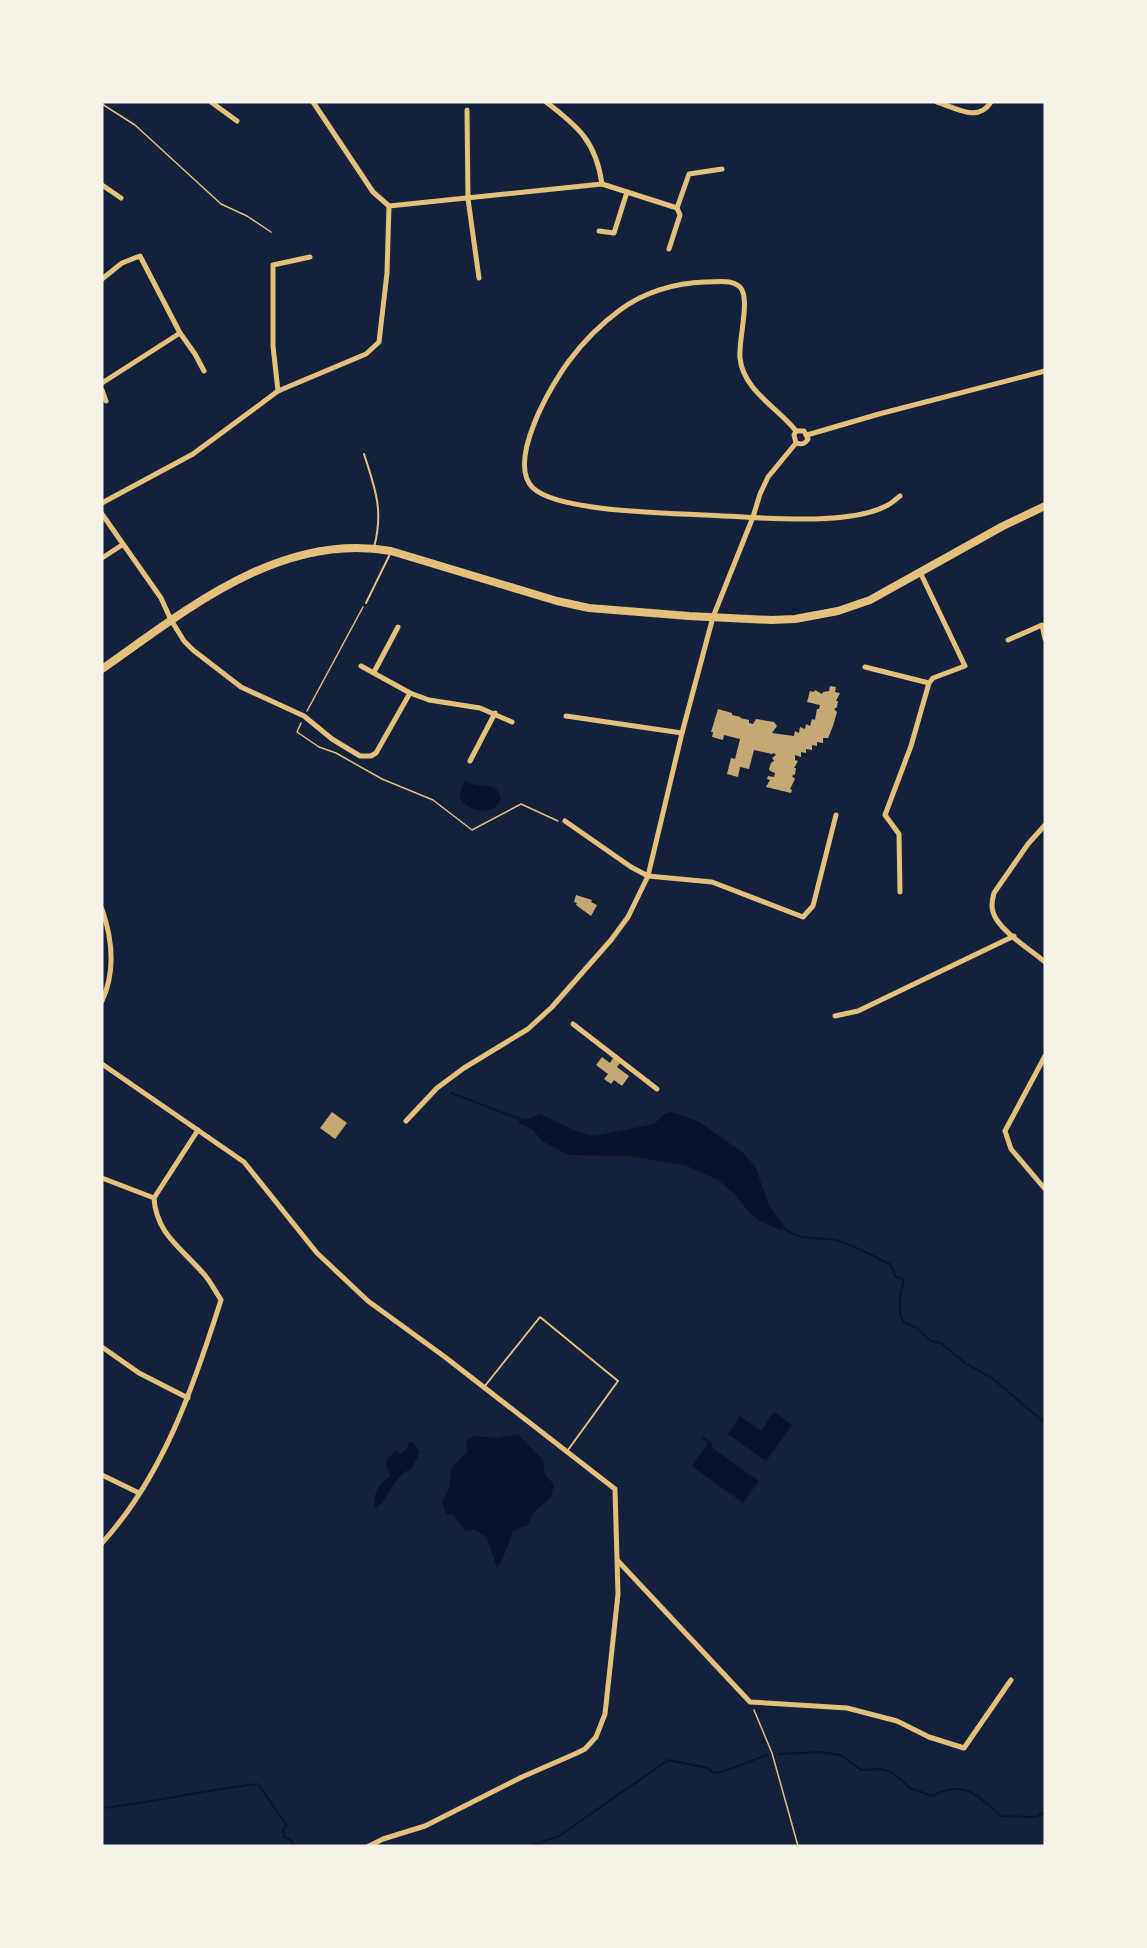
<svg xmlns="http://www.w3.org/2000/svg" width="1147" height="1948" font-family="'Source Sans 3',sans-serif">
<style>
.water{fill:#0b132b}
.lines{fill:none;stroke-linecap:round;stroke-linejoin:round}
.stream{stroke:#0b132b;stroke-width:2}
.building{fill:#c6a872}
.path{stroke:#e5c07b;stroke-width:1.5}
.service{stroke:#e5c07b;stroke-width:2}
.minor{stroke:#e5c07b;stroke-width:5}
.secondary{stroke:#e5c07b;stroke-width:8}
</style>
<rect width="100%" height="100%" fill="#14213d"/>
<g class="water">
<path d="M465,780C476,790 494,779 501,797C497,818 464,813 459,795Z"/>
<path d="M671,1112L698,1121L742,1152L755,1166L769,1205L783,1225L781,1230L758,1220L748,1211L735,1194L718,1180L685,1165L628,1156L568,1155L542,1141L533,1130L519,1123V1119L531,1118L540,1114L578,1132L594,1136L654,1124L665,1114Z"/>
<path d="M774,1412L792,1425L767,1460H764L728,1434L740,1416L761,1431Z"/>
<path d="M518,1434L543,1460L545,1475L554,1484L551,1497L533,1513L528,1525L513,1531L505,1553L497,1568L487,1537L474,1529L465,1531L454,1515L446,1514L442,1501L450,1487L451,1468L468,1451L466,1441L475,1436L497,1438Z"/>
<path d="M703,1436L712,1443L711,1447L759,1481L743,1503L692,1466L708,1443L702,1438Z"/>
<path d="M412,1442L420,1452L411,1469C393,1476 389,1499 375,1509C372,1495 378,1484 390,1477C386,1462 382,1462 396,1451L400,1454L407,1449L408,1443Z"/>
</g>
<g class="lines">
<g class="stream">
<path d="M451,1093L520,1119"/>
<path d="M781,1226C803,1244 817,1235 839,1241C857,1247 874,1256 891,1265L895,1276L904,1280C900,1293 897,1308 903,1322L917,1328L931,1341L941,1343L965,1363L992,1378L1045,1423"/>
<path d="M779,1754L819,1752L841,1755L861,1770L881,1769L893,1773L910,1788L932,1796C964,1779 977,1795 1001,1816L1037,1817L1045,1811"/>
<path d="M102,1808C154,1803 205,1789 258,1784L287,1826L283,1830L284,1837L289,1839L295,1846"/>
<path d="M530,1846L559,1836L668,1760L708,1768L713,1773C732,1771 749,1761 767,1755"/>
</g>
</g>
<g class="building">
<path d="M830,686L836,687L835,692L840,693L836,701H838L837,707L834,709L837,712L833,726L828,738H823V743L817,742V746L812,745V750L806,749V753L801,752V757L795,755V760L798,761L794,768H796L795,774L792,776L795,779L790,789L792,790L791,793L766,787L770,780L767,779L768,776L774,777L775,773L770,771L769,769L771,763L774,761L772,758L776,755L774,753L772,754L754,750L749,769L740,767L738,777L727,774L731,758L735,759L740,739L724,735L723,740L712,737L713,732H711L718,709L732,713V715L741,717L740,718L749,720V723L753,724L756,719L774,722L777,726L772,733L794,736L795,731L799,733L800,727L805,729L806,724L810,726L812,719L815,720L817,709H819L820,705L807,702L810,691L814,692L815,690L822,694L823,692L829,691Z"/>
<path d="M576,895L592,900L591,902L597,905L591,916L576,905L577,903L574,902Z"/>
<path d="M602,1057L610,1063L613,1058L620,1063L617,1067L629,1076L622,1086L614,1080L611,1084L604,1079L608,1074L596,1065Z"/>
<path d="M332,1112L347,1123L335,1139L320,1128Z"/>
</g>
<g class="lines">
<g class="path">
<path d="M102,104L135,125L221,204L247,216L271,232"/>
<path d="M307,711L363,607"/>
<path d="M301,723L297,732L319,747L336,753L382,779L433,800L472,830L521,804L558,821"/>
<path d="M754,1710L772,1753L798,1846"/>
</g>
<g class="service">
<path d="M364,454C375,488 384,511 374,547"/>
<path d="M366,603L390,554"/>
<path d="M484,1387L540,1317L618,1381L568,1450"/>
</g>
<g class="minor">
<path d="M211,102L237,121"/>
<path d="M546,102C579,127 596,142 602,184"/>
<path d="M937,102C956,108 978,123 991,102"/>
<path d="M467,110L468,199L479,278"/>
<path d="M102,185L121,198"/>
<path d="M389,206L602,184L677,208"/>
<path d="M599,231L614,233L627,192"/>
<path d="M669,249L680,215L677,208L689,174L722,169"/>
<path d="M102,279L122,263L140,256L180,333L195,354L204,371"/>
<path d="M102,383L180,333"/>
<path d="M102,390L106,401"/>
<path d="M278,391L273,346V265L310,257"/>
<path d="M796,431C778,408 743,390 740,358C738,341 751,298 740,287C731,279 716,282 705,282C675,283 644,292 620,310C601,324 583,342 569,361C551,385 506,462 533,488C559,512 669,513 706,515C752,517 846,527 886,506C891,504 896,499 900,496"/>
<path d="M807,435L879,414L1045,371"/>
<path d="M102,503L193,454L278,391L366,354L379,342L387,273L389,206L373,192L313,102"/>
<path d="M102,514L161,598L171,620L184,641L193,650L241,687L304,716L332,739L360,756H371L376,753L410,693L361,666"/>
<path d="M102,558L122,545"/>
<path d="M1008,640L1042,625L1045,639"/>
<path d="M865,667L929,683"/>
<path d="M374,672L398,627"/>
<path d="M410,693L429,700L480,708L512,722"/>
<path d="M566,716L682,733"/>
<path d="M470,761L495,713"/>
<path d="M565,821L631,867L648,876L712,882L803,917L813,906L836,815"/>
<path d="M1045,825L1028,844L994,893C992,900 991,906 993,912C998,930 1031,950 1045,962"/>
<path d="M900,892L899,834L885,815L911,746L929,683L933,678L965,666L920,572"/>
<path d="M102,909C112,938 116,971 102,1001"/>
<path d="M835,1016L858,1011L1014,936"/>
<path d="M573,1024L657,1089"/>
<path d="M1045,1056L1005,1131L1011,1149L1045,1189"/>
<path d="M102,1064L244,1162L317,1253L368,1301L445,1357L615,1489L618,1594L605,1714L596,1737L585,1749L577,1753L522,1777L425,1826L383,1839L369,1846"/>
<path d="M406,1121L437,1088L464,1068L528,1029L552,1007L611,940L628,917L648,876L682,733L713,617L753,517L760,494L768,477L796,443C802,445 805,444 808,439L804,431H796L794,435L796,443"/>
<path d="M102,1178L154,1198"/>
<path d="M102,1347L139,1373L188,1398"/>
<path d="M102,1475L139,1493"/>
<path d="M102,1543C164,1475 194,1385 221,1300C215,1291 210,1280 202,1272C181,1248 156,1233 154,1198L198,1130"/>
<path d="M618,1561L750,1702L847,1708L897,1721L929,1737L964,1748L1011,1680"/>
</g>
<path class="secondary" d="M102,669C186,610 281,531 391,551L557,601L589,608L689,616L771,620L795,619L838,611L870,600L1003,526L1045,506"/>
</g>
<rect width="1147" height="1948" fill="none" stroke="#f6f1e7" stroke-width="207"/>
</svg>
